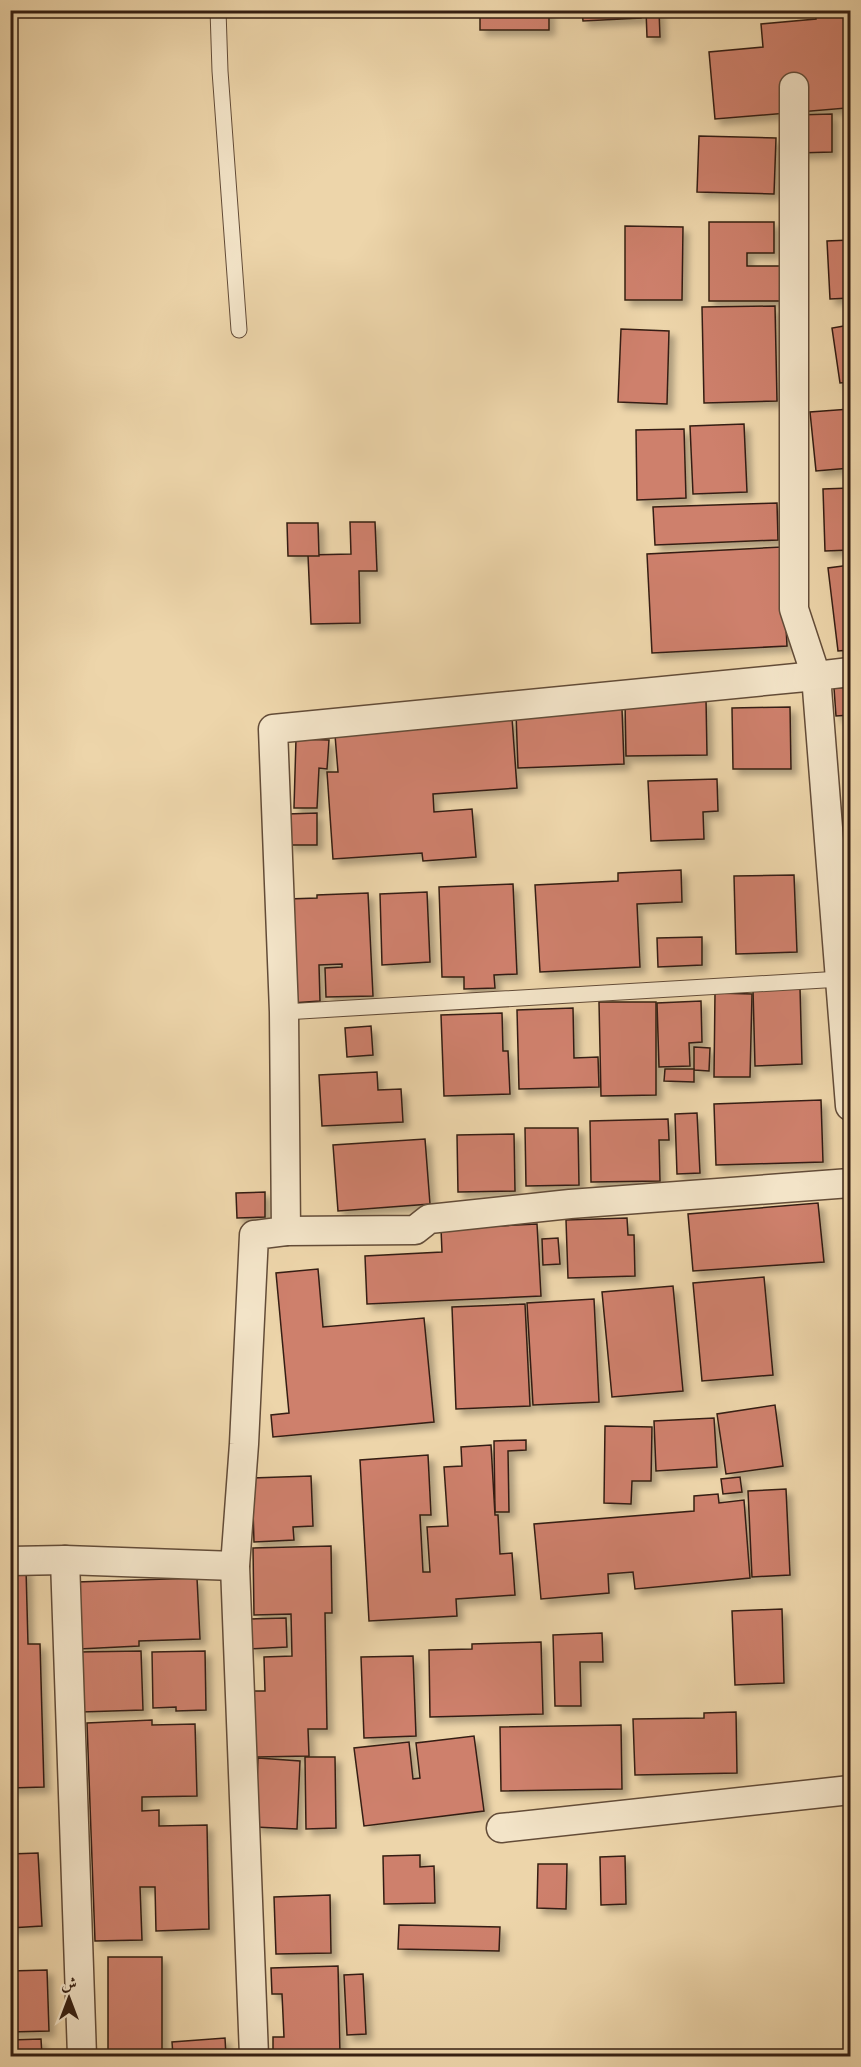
<svg xmlns="http://www.w3.org/2000/svg" width="861" height="2067" font-family="'IM FELL Double Pica',Amiri,serif">
<style>
.building{fill:#ce806c;stroke:#351f12;stroke-width:1.5;filter:url(#shadow)}
.lines{fill:none;stroke-linecap:round;stroke-linejoin:round}
.service-casing{stroke:#634c38;stroke-width:17}
.minor-casing{stroke:#634c38;stroke-width:31}
.service{stroke:#f3e4c8;stroke-width:15}
.minor{stroke:#f3e4c8;stroke-width:28}
</style>
<defs>
<filter id="shadow"><feDropShadow dx="5.5" dy="5.5" stdDeviation="3" flood-color="#0004"/></filter>
</defs>
<rect width="100%" height="100%" fill="#edd5aa"/>
<filter id="stains"><feTurbulence type="fractalNoise" baseFrequency=".00333" numOctaves="4"/><feColorMatrix values="0 0 0 0 .2 0 0 0 0 .09 0 0 0 0 .02 0 0 0 .5 -.17"/></filter>
<radialGradient id="worn" r=".72"><stop offset=".6" stop-color="#630" stop-opacity="0"/><stop offset="1" stop-color="#630" stop-opacity=".3"/></radialGradient>
<g class="building">
<rect x="480" y="10" width="69" height="20"/>
<path d="M582,10H641V18L583,21Z"/>
<path d="M646,10H659L660,37H647Z"/>
<path d="M815,10H850V158L846,108L715,119L709,52L763,47L761,24L816,19Z"/>
<path d="M832,114V152L797,153L796,115Z"/>
<path d="M699,136L776,138L774,194L697,192Z"/>
<path d="M709,222H774V253H747V266H780V301H709Z"/>
<path d="M625,226L683,227L682,300H625Z"/>
<path d="M850,240V298L830,299L827,241Z"/>
<path d="M775,306L777,401L704,403L702,307Z"/>
<path d="M850,325V382L840,383L832,328Z"/>
<path d="M621,329L669,331L667,404L618,402Z"/>
<path d="M850,409V468L816,471L810,412Z"/>
<path d="M744,424L747,492L693,494L690,426Z"/>
<path d="M684,429L686,498L637,500L636,430Z"/>
<path d="M850,488V550L825,551L823,489Z"/>
<path d="M777,503L778,540L655,545L653,507Z"/>
<path d="M350,522H375L377,571H359L360,623L311,624L308,555L351,554Z"/>
<path d="M287,523H318L319,556H288Z"/>
<path d="M782,547L787,646L652,653L647,554Z"/>
<path d="M850,565V650L838,651L828,568Z"/>
<path d="M850,687V715L836,716L834,688Z"/>
<path d="M706,699L707,755L626,756L625,701Z"/>
<path d="M790,707L791,769H733L732,708Z"/>
<path d="M622,709L624,764L518,768L516,713Z"/>
<path d="M512,718L517,788L433,794L434,812L472,809L476,857L423,861L422,853L333,859L327,772H338L335,735Z"/>
<path d="M296,739L329,740L327,769L319,768L317,808H294Z"/>
<path d="M717,779L718,811L703,812L704,839L651,841L648,781Z"/>
<path d="M317,813V845H288L287,814Z"/>
<path d="M847,862H850V910H849Z"/>
<path d="M681,870L682,902L637,904L640,967L540,972L535,885L618,881V873Z"/>
<path d="M794,875L797,952L736,954L734,876Z"/>
<path d="M513,884L517,974L494,975L495,988L464,989V977H442L439,887Z"/>
<path d="M427,892L430,962L382,965L380,894Z"/>
<path d="M368,893L373,996L326,997L325,968L342,967V964L319,965L320,1001L292,1003L288,899L317,898V895Z"/>
<path d="M702,937V965L658,967L657,938Z"/>
<path d="M800,988L802,1064L755,1066L753,989Z"/>
<path d="M715,993L752,994L750,1077H714Z"/>
<path d="M701,1001L702,1042L689,1043L690,1066L659,1067L657,1003Z"/>
<path d="M599,1002H656V1095L601,1096Z"/>
<path d="M573,1008L574,1058L598,1057L599,1087L519,1089L517,1010Z"/>
<path d="M502,1013L503,1051H508L510,1094L444,1096L441,1015Z"/>
<path d="M371,1026L373,1055L347,1057L345,1028Z"/>
<path d="M694,1047L710,1048L709,1071L694,1070Z"/>
<path d="M665,1069H694V1082L664,1081Z"/>
<path d="M377,1072L378,1090L401,1089L403,1122L322,1126L319,1075Z"/>
<path d="M821,1100L823,1162L716,1165L714,1104Z"/>
<path d="M697,1113L700,1173L677,1174L675,1114Z"/>
<path d="M668,1119L669,1140H659L660,1181L591,1182L590,1121Z"/>
<path d="M525,1128H578L579,1185L526,1186Z"/>
<path d="M514,1134L515,1191L458,1192L457,1135Z"/>
<path d="M425,1139L430,1204L338,1211L333,1145Z"/>
<path d="M265,1192V1217L237,1218L236,1193Z"/>
<path d="M818,1203L824,1262L693,1271L688,1214Z"/>
<path d="M627,1218L628,1235H634L635,1276L568,1278L566,1220Z"/>
<path d="M537,1224L541,1296L367,1304L365,1256L442,1252L441,1229Z"/>
<path d="M558,1238L560,1264L543,1265L542,1239Z"/>
<path d="M318,1269L323,1327L424,1318L434,1422L273,1437L271,1415L289,1413L276,1273Z"/>
<path d="M764,1277L773,1375L702,1381L693,1283Z"/>
<path d="M673,1286L683,1391L612,1397L602,1292Z"/>
<path d="M594,1299L599,1402L533,1405L527,1303Z"/>
<path d="M525,1304L530,1406L456,1409L452,1307Z"/>
<path d="M775,1405L783,1466L726,1474L717,1414Z"/>
<path d="M714,1418L717,1467L656,1471L654,1421Z"/>
<path d="M605,1426L652,1427L651,1481H632L631,1504L604,1503Z"/>
<path d="M526,1440V1450L508,1451L509,1512H495L494,1441Z"/>
<path d="M491,1445L495,1515H498L500,1554L512,1553L515,1595L456,1599L457,1616L369,1621L360,1460L428,1455L431,1515H420L423,1572H430L427,1527L448,1526L444,1467L462,1466L461,1447Z"/>
<path d="M311,1476L313,1526L293,1527L294,1540L254,1542L252,1478Z"/>
<path d="M740,1477L742,1492L723,1494L721,1479Z"/>
<path d="M786,1489L790,1575L752,1577L748,1491Z"/>
<path d="M718,1494L719,1503L744,1500L750,1578L635,1589L633,1572L608,1574L609,1593L541,1599L534,1524L694,1511V1496Z"/>
<path d="M331,1546L332,1613H325L327,1729H308L309,1756L256,1757L254,1691H265L264,1657L292,1656L291,1614L254,1615L253,1548Z"/>
<path d="M26,1569L28,1644H40L44,1787L10,1788V1570Z"/>
<path d="M197,1578L200,1639L139,1641V1646L79,1649L77,1582Z"/>
<path d="M782,1609L784,1683L735,1685L732,1611Z"/>
<path d="M286,1618L287,1647L249,1649L248,1619Z"/>
<path d="M602,1633L603,1662H580L581,1706H555L553,1635Z"/>
<path d="M541,1642L543,1714L430,1717L429,1650L472,1649V1644Z"/>
<path d="M141,1651L143,1710L81,1712L79,1652Z"/>
<path d="M205,1651L206,1710L176,1711V1707L153,1708L152,1652Z"/>
<path d="M413,1656L416,1736L364,1738L361,1657Z"/>
<path d="M736,1712L737,1773L635,1775L633,1719L704,1718V1713Z"/>
<path d="M152,1720V1725L195,1724L197,1796L142,1797V1811L159,1810V1826L207,1825L209,1929L156,1931L155,1887H140L142,1940L95,1941L87,1723Z"/>
<path d="M621,1725L622,1789L501,1791L500,1727Z"/>
<path d="M474,1736L484,1811L364,1826L354,1748L409,1742L413,1779L420,1778L416,1743Z"/>
<path d="M305,1757H335L336,1828L306,1829Z"/>
<path d="M258,1758L300,1761L297,1829L255,1827Z"/>
<path d="M38,1853L42,1926L10,1928V1854Z"/>
<path d="M420,1855V1867L434,1866L435,1903L384,1904L383,1856Z"/>
<path d="M625,1856L626,1904L601,1905L600,1857Z"/>
<path d="M538,1864H567L566,1909L537,1908Z"/>
<path d="M330,1895L331,1953L276,1954L274,1897Z"/>
<path d="M399,1925L500,1927L499,1951L398,1949Z"/>
<rect x="108" y="1957" width="54" height="99"/>
<path d="M338,1966L340,2054L321,2055V2056H273V2037H284L282,1994H272L271,1968Z"/>
<path d="M47,1970L49,2031L10,2032V1971Z"/>
<path d="M363,1974L366,2034L347,2035L344,1975Z"/>
<path d="M225,2038L226,2056H173L172,2042Z"/>
<path d="M41,2039L42,2056H10V2040Z"/>
</g>
<g class="lines">
<g class="service-casing">
<g id="service">
<path d="M218,10L220,71L239,330"/>
<path d="M284,1012L841,979"/>
</g>
</g>
<g class="minor-casing">
<g id="minor">
<path d="M850,672L816,676L850,1106"/>
<path d="M286,1231L415,1230L429,1219L570,1204L850,1183"/>
<path d="M65,1560L82,2056"/>
<path d="M10,1561L65,1560L235,1566"/>
<path d="M501,1828L850,1790"/>
<path d="M254,2056L235,1566L244,1444L254,1235L286,1231L284,1012L273,729L816,676L794,609V87"/>
</g>
</g>
<use href="#service" class="service"/>
<use href="#minor" class="minor"/>
</g>
<rect width="861" height="2067" fill="none" stroke="#edd5aa" stroke-width="36"/>
<rect x="12" y="12" width="837" height="2043" fill="none" stroke="#351f12" stroke-width="3"/>
<rect x="18" y="18" width="825" height="2031" fill="none" stroke="#351f12" stroke-width="1.5"/>
<g transform="translate(69 1998)" stroke="#f3e4c8" stroke-width="4.5" paint-order="stroke">
<path d="M0-4.5L10 22L0 15L-10 22Z" fill="#351f12"/>
<text y="-9" font-size="16" font-weight="bold" text-anchor="middle" fill="#351f12">ش</text>
</g>
<rect width="100%" height="100%" filter="url(#stains)"/>
<rect width="100%" height="100%" fill="url(#worn)"/>
</svg>
